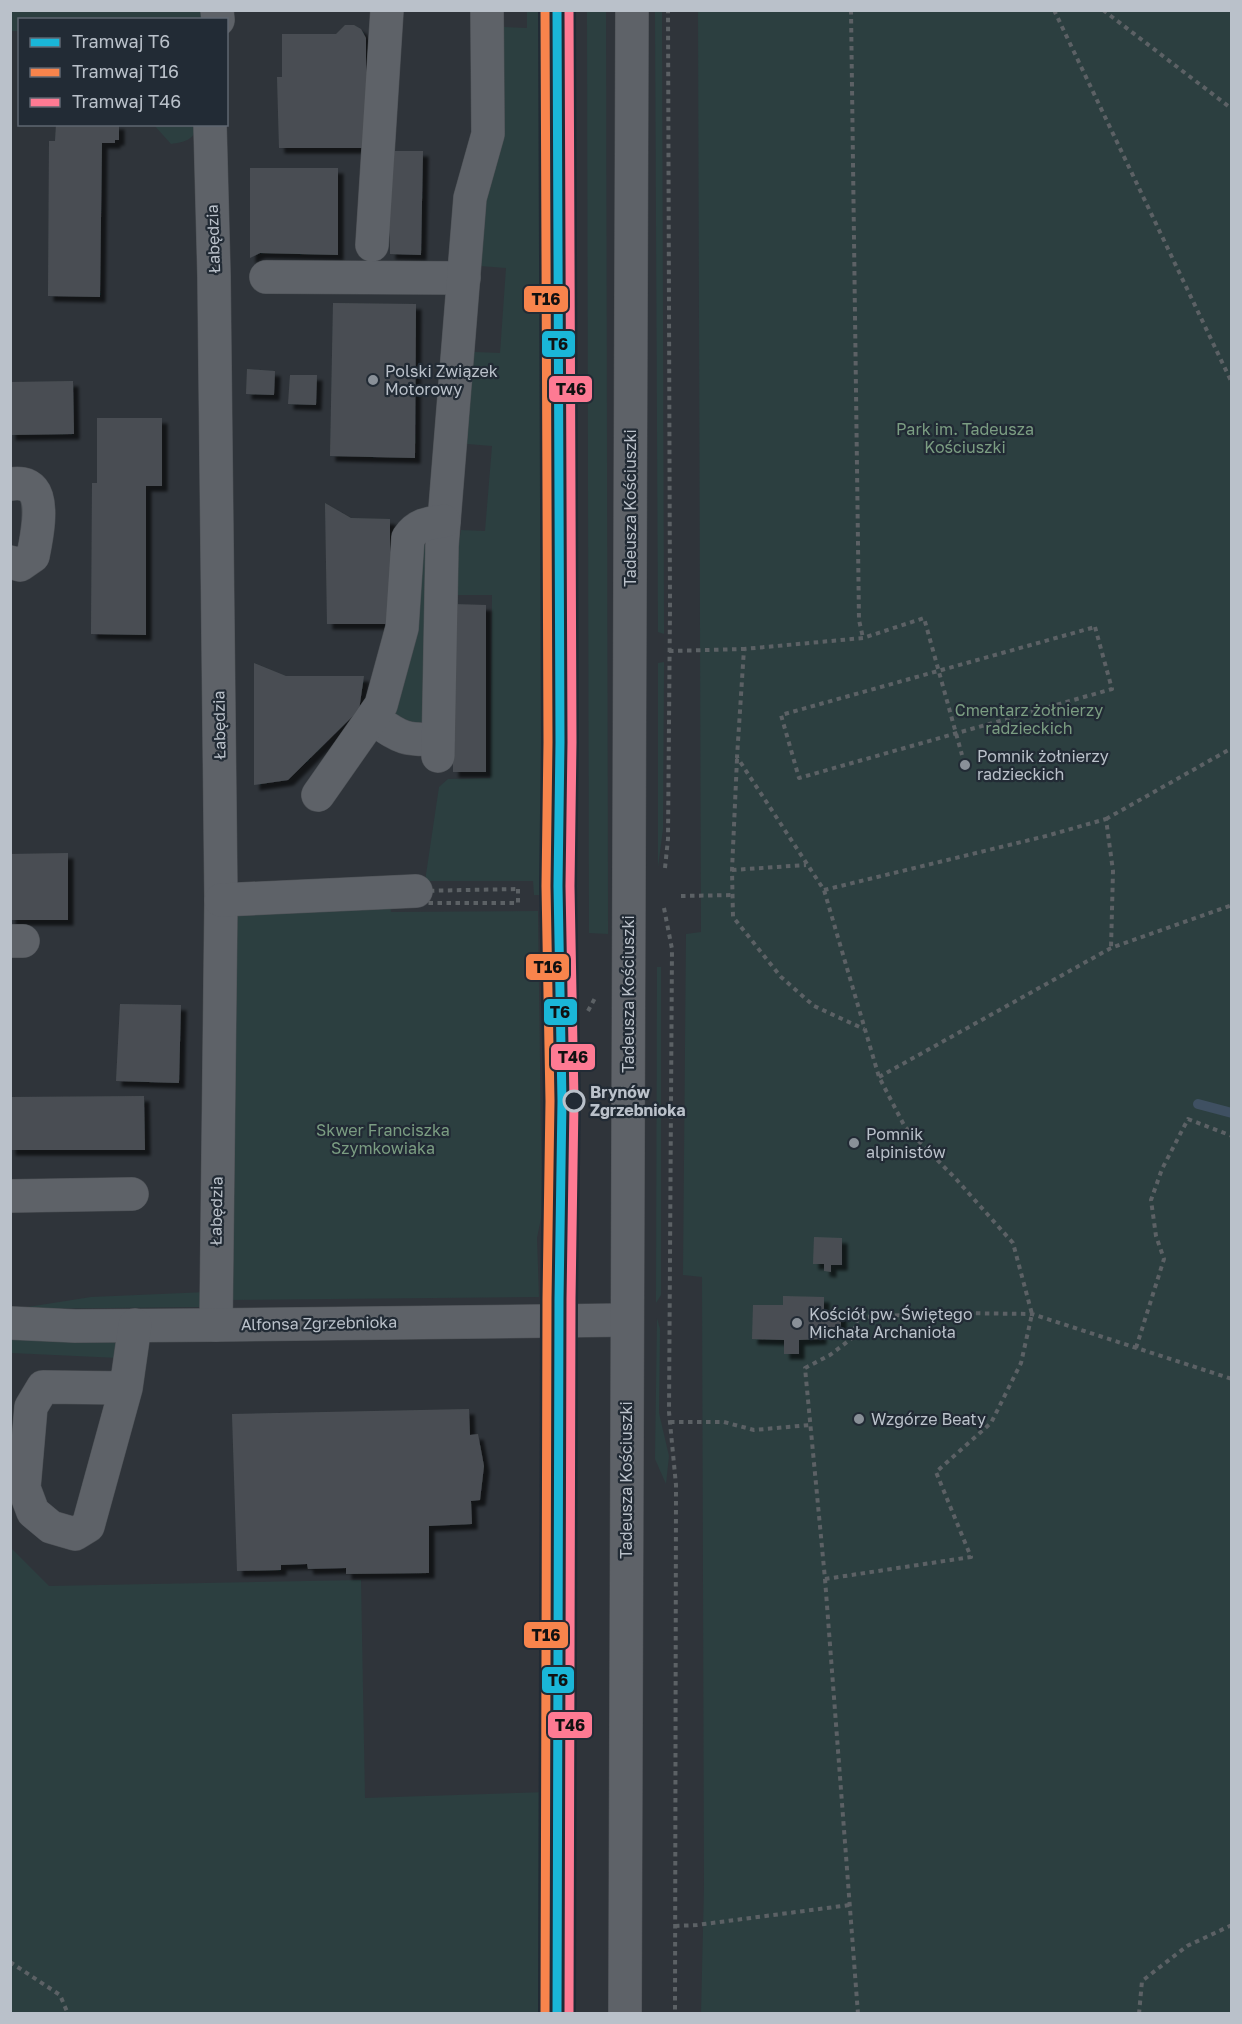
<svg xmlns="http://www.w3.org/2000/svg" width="1242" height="2024" font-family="'Golos Text',sans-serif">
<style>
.green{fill:#2c3f40}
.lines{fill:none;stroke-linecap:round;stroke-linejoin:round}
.stream{stroke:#3f5062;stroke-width:10}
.building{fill:#494e53;filter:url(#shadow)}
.minor-casing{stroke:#4c5055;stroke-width:34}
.path{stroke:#5c6165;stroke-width:4;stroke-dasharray:4.5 4.5;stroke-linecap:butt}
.minor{stroke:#5e6268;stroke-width:33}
.tram-1-casing{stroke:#222b35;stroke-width:14}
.tram-2-casing{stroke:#222b35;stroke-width:14}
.tram-3-casing{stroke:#222b35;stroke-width:14}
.tram-1{stroke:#1ab6d8;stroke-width:9}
.tram-2{stroke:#f8844c;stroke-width:9}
.tram-3{stroke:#fe7a93;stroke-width:9}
.poi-dot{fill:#899098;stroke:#222b35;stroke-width:2}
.stop-dot{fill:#222b35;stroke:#bac1ca;stroke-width:3}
.labels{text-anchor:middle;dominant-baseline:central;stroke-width:4.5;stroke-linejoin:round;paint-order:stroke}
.street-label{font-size:16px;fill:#bac1ca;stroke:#222b35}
.poi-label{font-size:16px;fill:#bac1ca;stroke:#222b35;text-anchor:start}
.park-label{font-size:16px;fill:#7b9d82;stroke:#222b35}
.stop-label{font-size:16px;font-weight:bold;fill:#bac1ca;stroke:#222b35;text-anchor:start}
.line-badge{stroke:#222b35;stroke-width:2}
.pale-badge-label{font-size:16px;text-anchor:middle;font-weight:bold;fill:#111}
</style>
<defs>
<filter id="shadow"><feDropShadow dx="5.5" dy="5.5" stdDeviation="1.5" flood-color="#0009"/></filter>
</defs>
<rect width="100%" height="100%" fill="#2f343a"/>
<g class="green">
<path d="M201,10L203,19L20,20L19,31H11L10,11Z"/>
<path d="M527,11H549L548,895H534L533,881H425L439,787L448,779L490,778L492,595H450L461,530L485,531L492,446L467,444L474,352L500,353L506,268L480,266L485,204L498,142L504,27L527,28Z"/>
<path d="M587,11H606L608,934L589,933Z"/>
<path d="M655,11H662L664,634L658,632Z"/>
<path d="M698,11H1231V2013H701L704,1887L702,1277L683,1275L686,934L701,932Z"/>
<path d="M154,125H198C194,140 185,142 171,144Z"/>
<path d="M426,542L425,710L422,722L416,724L396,715L391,708L418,547Z"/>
<path d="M664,662L663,829L658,867V663Z"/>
<path d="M390,902L391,912L538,911L542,1213L537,1238L539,1297L222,1300L227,906Z"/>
<path d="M657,967H661V1295L656,1303Z"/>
<path d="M207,1292L206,1307L15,1309L91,1297Z"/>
<path d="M657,1318L660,1329L659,1413L669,1456L666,1484L655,1459Z"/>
<path d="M11,1338L120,1341L119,1358L11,1353Z"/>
<path d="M10,1547L49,1586L361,1580L365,1798L547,1792L546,2013H11Z"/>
</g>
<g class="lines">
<path class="stream" d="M1198,1104L1232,1113"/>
</g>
<g class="building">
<path d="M345,25H354L361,29L366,38V148H279L277,77H282V34H336Z"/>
<path d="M56,124H119V140H115V143H102L100,297L48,296L49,141H55Z"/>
<path d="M390,151H423L421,255L390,254Z"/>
<path d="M250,168H338V255L260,253L250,258Z"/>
<path d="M333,303L416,304L415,458L330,456Z"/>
<path d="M247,369L275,371L274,395L246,394Z"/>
<path d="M290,375H317L316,405L288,404Z"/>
<path d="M73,381L74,434L10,435V382Z"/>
<path d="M97,418H162V486H146V635L91,634L92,483H97Z"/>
<path d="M325,503L351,518L390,519V613L387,624H327Z"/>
<path d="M453,604L486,605V772H453Z"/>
<path d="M254,663L286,676H364L359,710L288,780L254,785Z"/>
<path d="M68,853V920H10V854Z"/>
<path d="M120,1004L181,1005L179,1083L116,1081Z"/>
<path d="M144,1096L145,1150H10V1097Z"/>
<path d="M814,1237L842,1238V1265H831V1272L824,1271V1264H813Z"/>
<path d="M783,1296L824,1297V1310L841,1311V1327H821V1339L799,1340V1354H784V1340L752,1339L753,1305H783Z"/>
<path d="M469,1409L470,1435L478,1434L484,1466L480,1500L471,1501L472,1524L429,1526V1573L346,1574V1568L308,1569L307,1564L281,1565V1570L237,1571L232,1414Z"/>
</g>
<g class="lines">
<g class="minor-casing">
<g id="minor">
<path d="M217,10L218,20"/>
<path d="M210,124L214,276L221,900L216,1325"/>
<path d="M372,245L387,10"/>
<path d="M266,277L464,278"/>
<path d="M10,484C19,483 27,483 33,490C44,503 36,541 33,556L20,565L10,562"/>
<path d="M372,718C400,737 403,741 438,739"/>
<path d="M438,756L442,546L470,198L488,134L487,10"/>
<path d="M318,795L381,705L402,628L408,538C417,524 429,523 444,521"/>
<path d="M221,900L416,891"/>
<path d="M10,941H23"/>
<path d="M10,1196L132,1194"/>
<path d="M10,1323L75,1326L216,1325L627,1320"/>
<path d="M126,1388L43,1387L31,1407L24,1488L33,1512L51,1527L75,1534L88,1526L126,1388L135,1325"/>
<path d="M625,2014L632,10"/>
</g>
</g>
<g class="path">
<path d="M851,10L859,620L863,638"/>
<path d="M1054,10L1232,383"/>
<path d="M1103,10L1232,109"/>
<path d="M1095,627L1112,689L799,778L781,715Z"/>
<path d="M669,651L744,649"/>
<path d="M737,759L732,870L733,917L781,977L814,1006L864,1029"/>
<path d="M1106,819L1232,748"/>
<path d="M665,868L668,839L670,607L668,10"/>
<path d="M732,870L806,865"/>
<path d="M518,889V903H414L416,891Z"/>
<path d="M824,890L1046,836L1106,819L1113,871L1111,948"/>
<path d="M681,896L733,895"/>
<path d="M545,902V979"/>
<path d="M664,908L672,949L669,1412L676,1485L675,2014"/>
<path d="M588,1011L595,998"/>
<path d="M879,1077L1111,948L1232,905"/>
<path d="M841,1318L950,1313L1032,1314L1232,1379"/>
<path d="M1136,1348L1164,1259L1156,1236L1151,1200L1162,1169L1188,1119L1232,1136"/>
<path d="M670,1422H724L754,1430L810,1425"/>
<path d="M825,1579L971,1557L936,1472L991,1423L1021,1363L1032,1314L1013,1243L956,1179L905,1127L879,1077L824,890L737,757L744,649L863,638L924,618L962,755"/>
<path d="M675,1926L697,1925L850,1905"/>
<path d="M10,1962L60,1995L68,2014"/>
<path d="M858,2014L825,1579L805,1368L830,1355L851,1339L858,1318"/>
<path d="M1139,2014L1142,1981L1187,1946L1232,1925"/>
</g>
<use href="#minor" class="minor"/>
<g class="tram-1-casing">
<path id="tram-1" d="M557,2014L559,1299L562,1101L558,886L560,742L557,10"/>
</g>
<g class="tram-2-casing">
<path id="tram-2" d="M545,2014L547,1299L550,1101L546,886L548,742L545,10"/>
</g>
<g class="tram-3-casing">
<path id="tram-3" d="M569,2014L571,1299L574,1101L570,886L572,742L569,10"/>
</g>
<use href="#tram-1" class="tram-1"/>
<use href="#tram-2" class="tram-2"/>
<use href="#tram-3" class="tram-3"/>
</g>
<g class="poi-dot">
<circle cx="373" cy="380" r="6"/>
<circle cx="965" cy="765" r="6"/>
<circle cx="854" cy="1143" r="6"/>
<circle cx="797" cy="1323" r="6"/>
<circle cx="859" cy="1419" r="6"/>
</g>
<circle class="stop-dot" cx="574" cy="1101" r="10"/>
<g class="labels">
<g class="street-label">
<text transform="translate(213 239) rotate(-92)">Łabędzia</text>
<text transform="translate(630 508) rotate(-90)">Tadeusza Kościuszki</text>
<text transform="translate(219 725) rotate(-91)">Łabędzia</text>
<text transform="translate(628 994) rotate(-90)">Tadeusza Kościuszki</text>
<text transform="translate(216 1211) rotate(-89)">Łabędzia</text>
<text transform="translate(319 1323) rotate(-1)">Alfonsa Zgrzebnioka</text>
<text transform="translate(626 1480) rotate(-90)">Tadeusza Kościuszki</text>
</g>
<g class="poi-label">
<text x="385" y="371">Polski Związek<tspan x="385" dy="18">Motorowy</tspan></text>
<text x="977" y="756">Pomnik żołnierzy<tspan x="977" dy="18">radzieckich</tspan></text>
<text x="866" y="1134">Pomnik<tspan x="866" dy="18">alpinistów</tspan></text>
<text x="809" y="1314">Kościół pw. Świętego<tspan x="809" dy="18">Michała Archanioła</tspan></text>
<text x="871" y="1419">Wzgórze Beaty</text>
</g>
<g class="park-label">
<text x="965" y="429">Park im. Tadeusza<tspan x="965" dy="18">Kościuszki</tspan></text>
<text x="1029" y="710">Cmentarz żołnierzy<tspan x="1029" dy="18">radzieckich</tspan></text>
<text x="383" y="1130">Skwer Franciszka<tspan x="383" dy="18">Szymkowiaka</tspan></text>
</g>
<g class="stop-label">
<text x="590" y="1092">Brynów<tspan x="590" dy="18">Zgrzebnioka</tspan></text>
</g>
</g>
<g class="line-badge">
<rect x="523" y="285" width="46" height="28" rx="6" fill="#f8844c"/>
<rect x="541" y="330" width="35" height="28" rx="6" fill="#1ab6d8"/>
<rect x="548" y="375" width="45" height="28" rx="6" fill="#fe7a93"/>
<rect x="525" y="953" width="45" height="28" rx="6" fill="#f8844c"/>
<rect x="543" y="998" width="35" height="28" rx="6" fill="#1ab6d8"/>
<rect x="550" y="1043" width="46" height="28" rx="6" fill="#fe7a93"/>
<rect x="523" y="1621" width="46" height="28" rx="6" fill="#f8844c"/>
<rect x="541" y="1666" width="34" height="28" rx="6" fill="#1ab6d8"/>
<rect x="547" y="1711" width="46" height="28" rx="6" fill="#fe7a93"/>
</g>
<g class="pale-badge-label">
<text x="546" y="305">T16</text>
<text x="558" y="350">T6</text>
<text x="571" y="395">T46</text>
<text x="548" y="973">T16</text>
<text x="560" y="1018">T6</text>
<text x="573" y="1063">T46</text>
<text x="546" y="1641">T16</text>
<text x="558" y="1686">T6</text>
<text x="570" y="1731">T46</text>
</g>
<rect width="1242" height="2024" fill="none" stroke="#bac1ca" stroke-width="24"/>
<rect x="18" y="18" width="210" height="108" fill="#222b35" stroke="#5f6771" stroke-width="1.5"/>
<rect x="30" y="38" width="30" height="9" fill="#1ab6d8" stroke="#5f6771" stroke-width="1.5"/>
<text x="72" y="48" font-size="18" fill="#bac1ca">Tramwaj T6</text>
<rect x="30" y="68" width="30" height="9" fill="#f8844c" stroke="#5f6771" stroke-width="1.5"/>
<text x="72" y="78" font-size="18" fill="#bac1ca">Tramwaj T16</text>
<rect x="30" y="98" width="30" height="9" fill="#fe7a93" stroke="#5f6771" stroke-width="1.5"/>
<text x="72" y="108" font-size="18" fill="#bac1ca">Tramwaj T46</text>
</svg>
